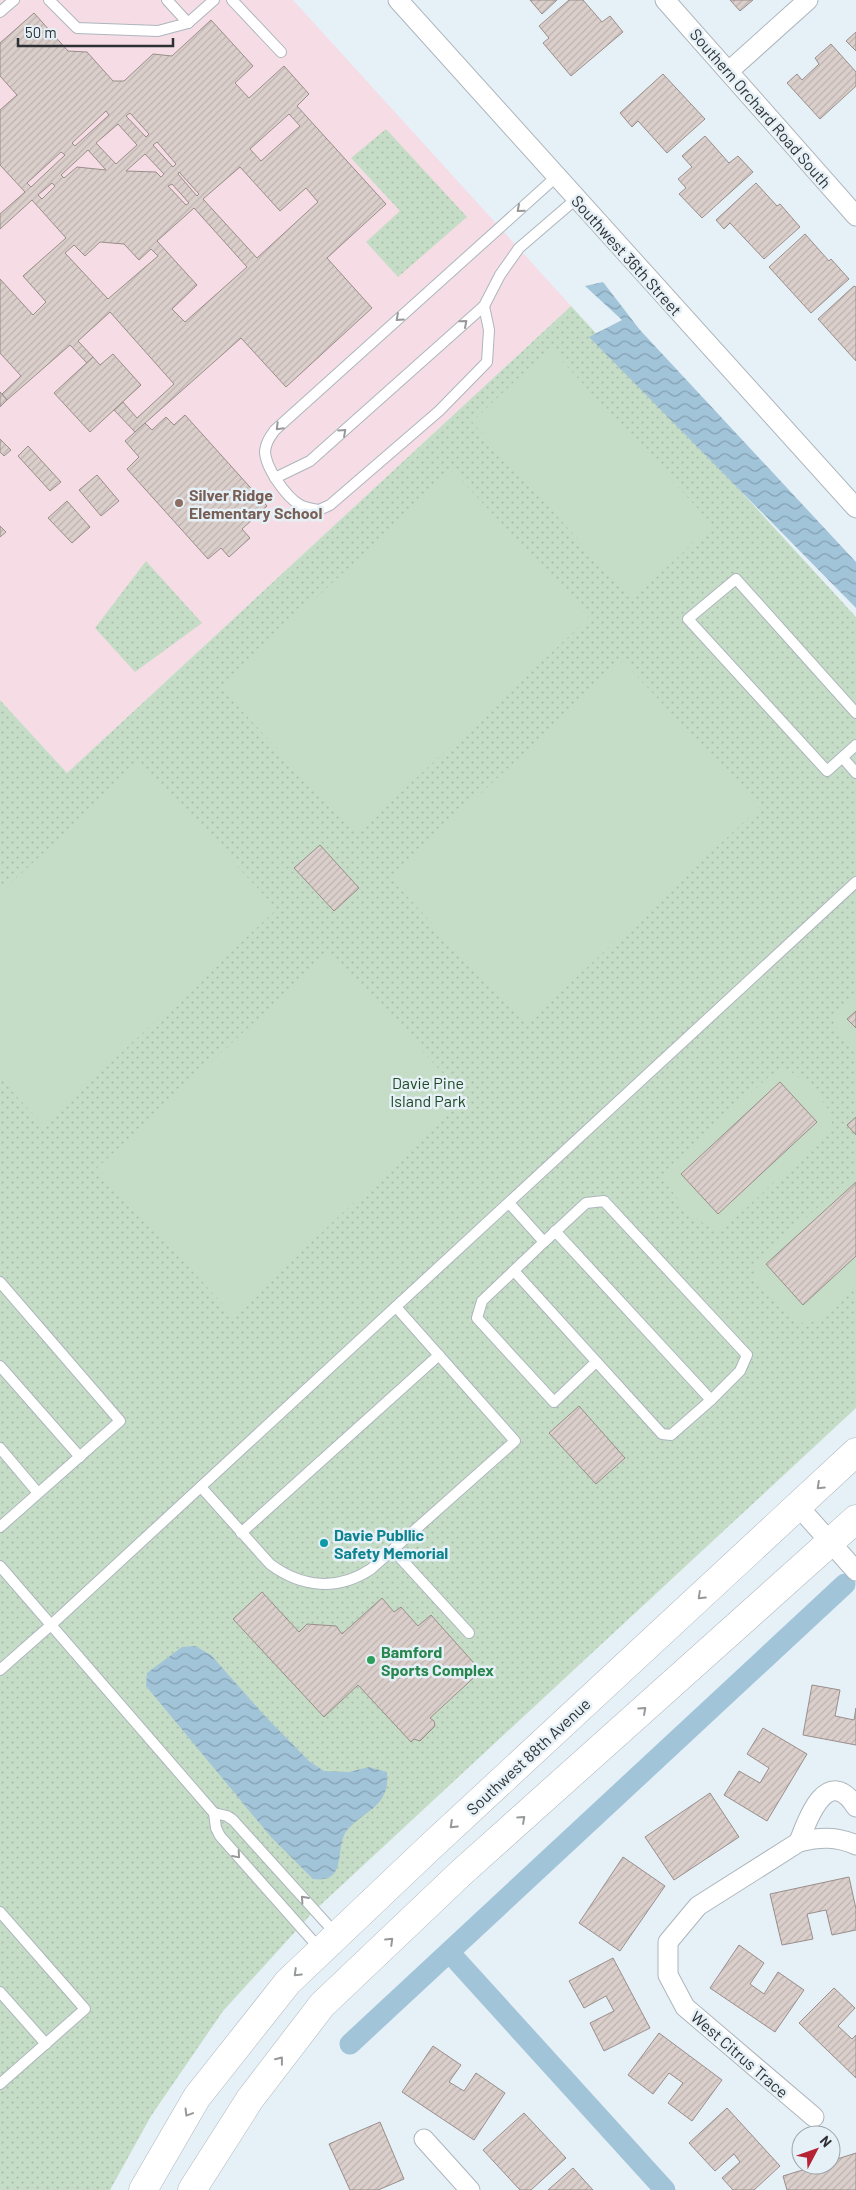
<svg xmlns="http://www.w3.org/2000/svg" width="856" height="2190" font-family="Barlow,sans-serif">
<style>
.education{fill:#f6dce4}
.park{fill:url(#park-dots)}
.pitch{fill:#c5ddc6}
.water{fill:url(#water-waves)}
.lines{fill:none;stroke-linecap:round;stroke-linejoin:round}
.canal{stroke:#a2c4d9;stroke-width:21}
.building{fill:url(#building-hatch);stroke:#998e8b;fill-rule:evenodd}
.lane-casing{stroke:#adb6bd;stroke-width:12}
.street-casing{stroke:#adb6bd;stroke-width:21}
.secondary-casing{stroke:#adb6bd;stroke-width:29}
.lane{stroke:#fff;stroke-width:10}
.street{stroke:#fff;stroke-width:19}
.secondary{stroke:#fff;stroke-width:28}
.oneway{stroke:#96989a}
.education-dot{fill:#8d6e63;stroke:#e6f0f7;stroke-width:2}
.culture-dot{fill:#0f9aa8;stroke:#e6f0f7;stroke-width:2}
.leisure-dot{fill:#2e9e5b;stroke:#e6f0f7;stroke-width:2}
.labels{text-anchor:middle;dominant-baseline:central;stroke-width:5;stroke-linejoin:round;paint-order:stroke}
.street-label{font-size:16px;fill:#2d3134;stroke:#e6f0f7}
.education-label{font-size:16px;font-weight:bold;fill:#785e54;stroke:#e6f0f7;text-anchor:start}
.park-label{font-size:16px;fill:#1f4824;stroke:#e6f0f7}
.culture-label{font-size:16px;font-weight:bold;fill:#0d838f;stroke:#e6f0f7;text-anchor:start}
.leisure-label{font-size:16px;font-weight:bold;fill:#27864d;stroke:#e6f0f7;text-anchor:start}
</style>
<defs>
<pattern id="park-dots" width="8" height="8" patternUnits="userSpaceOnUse" patternTransform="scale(1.25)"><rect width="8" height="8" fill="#c5ddc6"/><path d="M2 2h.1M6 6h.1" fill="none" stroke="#aabeab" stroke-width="1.8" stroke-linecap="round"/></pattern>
<pattern id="water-waves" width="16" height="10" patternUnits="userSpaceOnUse" patternTransform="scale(1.25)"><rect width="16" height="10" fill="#a2c4d9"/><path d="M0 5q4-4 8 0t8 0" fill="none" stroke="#84a0b1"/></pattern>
<pattern id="building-hatch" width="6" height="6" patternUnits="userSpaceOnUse" patternTransform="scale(1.25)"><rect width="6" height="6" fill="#dbcfcb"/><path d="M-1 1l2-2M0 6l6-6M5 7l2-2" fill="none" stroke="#bcb2af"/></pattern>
</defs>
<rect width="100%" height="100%" fill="#e6f0f7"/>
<path class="education" d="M0,0H293L571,306L67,773L0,700Z"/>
<g class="park">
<path d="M386,129L467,217L398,277L366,242L400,211L351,158Z"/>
<path d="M571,306L856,617V1408L314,1911L223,2011L151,2116L110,2190H0V700L67,773Z"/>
<path d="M146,561L202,623L135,672L95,628Z"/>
</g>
<g class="pitch">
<path d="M550,348L713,525L632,599L472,422Z"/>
<path d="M453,471L589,618L356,834L220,687Z"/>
<path d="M623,661L759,808L526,1024L390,878Z"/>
<path d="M141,763L277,909L43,1125L0,1078V893Z"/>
<path d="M330,952L466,1098L233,1315L97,1168Z"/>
<path d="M856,994V1053L840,1036L834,1022L837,1011Z"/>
<path d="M787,1070C798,1073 829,1105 832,1117C833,1122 830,1128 828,1132L730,1223C726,1226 722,1229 716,1229C703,1229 671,1194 667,1182C665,1177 667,1172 669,1167L772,1074Z"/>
<path d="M856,1173V1284C845,1294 823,1320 809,1323C794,1327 760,1290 756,1277C754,1271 755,1266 758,1262Z"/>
</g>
<g class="water">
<path d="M603,282L640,330L856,562V608L589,337L622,320L585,286Z"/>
<path d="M195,1646L211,1655L264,1715L309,1761L324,1771L349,1772L369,1767L387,1772C390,1806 367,1809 348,1829C333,1845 350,1884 313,1879L271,1837L146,1686L147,1673L182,1647Z"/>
</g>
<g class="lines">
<g class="canal">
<path d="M449,1952L665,2190"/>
<path d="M350,2044L845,1584"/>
</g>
</g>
<g class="building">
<path d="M530,0H557L542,14Z"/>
<path d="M569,0H583L602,22L610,16L623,32L571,76L543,43L549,38L539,26Z"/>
<path d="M730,0H753L740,11Z"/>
<path d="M34,13L68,51L87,52L113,81H124L153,54L172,56L211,20L253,66L235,83L249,98L284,66L309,94L297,106L386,204L327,258L372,308L286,387L241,338L135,432L114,410L123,402L137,418L174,384L110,312L78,341L93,357L87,363L70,345L7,400L2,394L21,376L0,353V279L33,315L46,302L23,276L66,238L32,200L0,229V214L25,192L0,165V110L17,95L0,76V43ZM106,111L109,115L75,146L72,143ZM130,113L149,134L146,137L126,116ZM289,114L300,126L261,161L250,149ZM118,124L137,145L116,164L96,143ZM157,142L176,164L173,167L153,145ZM88,150L106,170L77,167L64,178L61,175ZM61,152L65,155L31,187L27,183ZM145,154L164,174L161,177L156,172L126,171ZM240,167L280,211L306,188L318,202L257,258L203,199ZM179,172L199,194L197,196L178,174ZM52,183L55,186L42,199L38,195ZM172,184L189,203L186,205L168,186ZM194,208L247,267L185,322L172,309L197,285L157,241ZM100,242L124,244L139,260L151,249L158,256L108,299L65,253L74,245L85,256Z"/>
<path d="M856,32V51L846,41Z"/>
<path d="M831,44L856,72V86L820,119L787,83L797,74L802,80L819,64L815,58Z"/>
<path d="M663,74L705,119L667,153L638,121L632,127L620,113Z"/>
<path d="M705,136L729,163L738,156L753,172L702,218L679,194L686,188L678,179L692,167L682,156Z"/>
<path d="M756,183L777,206L780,204L800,227L764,259L730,223L724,229L716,220Z"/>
<path d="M805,234L829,261L831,259L849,279L811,313L769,267Z"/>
<path d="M854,286L856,287V361L818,319Z"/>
<path d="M113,354L141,385L90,432L54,393L93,357L100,365Z"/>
<path d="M0,392L7,400L0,407Z"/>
<path d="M185,415L267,506L242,529L250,538L229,557L221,548L208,559L127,469L139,457L125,441L145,423L152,430L166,417L174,425Z"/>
<path d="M0,439L11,450L4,456L0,452Z"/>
<path d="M28,446L61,482L50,491L18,456Z"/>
<path d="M97,475L119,501L101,516L79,490Z"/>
<path d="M67,501L90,527L72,543L48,518Z"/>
<path d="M0,526L6,532L0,537Z"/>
<path d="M320,845L359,888L334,911L294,868Z"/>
<path d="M856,1011V1028L847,1019Z"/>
<path d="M780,1082L817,1122L718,1214L681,1174Z"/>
<path d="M856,1117V1135L847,1125Z"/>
<path d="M856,1182V1256L803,1305L766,1264Z"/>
<path d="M579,1406L625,1458L596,1484L549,1433Z"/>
<path d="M262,1592L299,1632L307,1624L336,1626L342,1634L382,1598L394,1612L401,1607L418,1626L431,1615L481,1671L430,1718L434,1721L435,1726L420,1741L414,1739L411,1742L358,1685L324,1717L233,1619Z"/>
<path d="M812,1685L840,1690L835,1716L854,1720L856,1708V1745L803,1735Z"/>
<path d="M763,1728L807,1754L767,1821L724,1795L739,1771L760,1783L769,1768L747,1754Z"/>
<path d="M710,1793L739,1837L674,1880L645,1837Z"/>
<path d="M623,1857L665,1886L620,1951L579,1923Z"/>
<path d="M849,1877L856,1909V1930L832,1935L826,1910L807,1914L813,1939L782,1945L770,1894Z"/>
<path d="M739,1945L764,1963L750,1984L764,1994L778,1972L804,1990L775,2032L710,1988Z"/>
<path d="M613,1958L650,2028L604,2051L590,2023L614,2011L606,1996L584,2008L569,1981Z"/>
<path d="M834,1988L855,2008L838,2026L852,2039L856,2035V2078L799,2023Z"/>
<path d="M659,2033L722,2080L692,2121L668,2103L683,2083L669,2073L653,2094L628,2075Z"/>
<path d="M433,2046L461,2065L449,2082L464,2091L476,2073L505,2093L474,2140L402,2092Z"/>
<path d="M727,2108L780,2166L754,2190H733L722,2178L740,2162L734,2154L715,2171L689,2143Z"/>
<path d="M524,2113L566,2158L531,2190H520L483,2150Z"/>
<path d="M380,2122L404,2179L378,2190H350L329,2144Z"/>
<path d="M856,2153V2190H787L783,2176L819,2165H831V2161Z"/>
<path d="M573,2168L593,2190H548Z"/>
</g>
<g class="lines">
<g class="lane-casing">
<g id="lane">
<path d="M49,0L77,28L158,31L188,23L214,0"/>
<path d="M167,0L188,23"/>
<path d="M232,0L281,52"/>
<path d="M0,12L14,0"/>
<path d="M484,306L489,330L487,362L439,411L330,505L319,510C313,509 305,508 300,505C286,497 265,467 265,451C266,442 270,437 275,430L556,177"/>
<path d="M275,478L310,461L484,306L500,275L519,248L576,199"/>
<path d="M856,713L736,579L688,619L827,771L856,745"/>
<path d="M843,758L856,773"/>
<path d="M510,1204L544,1242L482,1301L477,1318L554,1402L596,1362"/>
<path d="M555,1231L711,1400"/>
<path d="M514,1271L662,1434L671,1435L711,1400L740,1371L747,1355L604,1201L586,1203L544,1242"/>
<path d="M0,1282L120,1421L0,1527"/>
<path d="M0,1366L80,1457"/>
<path d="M0,1448L38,1493"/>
<path d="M201,1487L270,1564C302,1588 338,1591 371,1569L515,1441L396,1307"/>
<path d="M241,1533L439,1355"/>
<path d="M393,1550L469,1633"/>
<path d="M0,1566L214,1813L216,1828L220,1836L320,1949"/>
<path d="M0,1670L51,1625L856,882"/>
<path d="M214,1813L227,1816L233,1820L336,1934"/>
<path d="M0,1912L85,2009L0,2084"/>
<path d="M0,1992L46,2044"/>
</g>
</g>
<g class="street-casing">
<g id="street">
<path d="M398,0L856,508"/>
<path d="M665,0L856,216"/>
<path d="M729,71L808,0"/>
<path d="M798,1506L856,1571"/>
<path d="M799,1842C808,1817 828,1764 856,1807"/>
<path d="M814,2117L685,2007L668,1975V1942L698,1906L799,1842C819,1837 837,1836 856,1845"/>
<path d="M424,2139L470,2190"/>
</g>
</g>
<g class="secondary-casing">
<g id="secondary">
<path d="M143,2190L197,2097L288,1982L428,1849L856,1452"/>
<path d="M192,2190L250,2099L322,2005L462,1872L856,1519"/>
</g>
</g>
<use href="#lane" class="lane"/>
<use href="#street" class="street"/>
<use href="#secondary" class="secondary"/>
</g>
<defs><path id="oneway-chevron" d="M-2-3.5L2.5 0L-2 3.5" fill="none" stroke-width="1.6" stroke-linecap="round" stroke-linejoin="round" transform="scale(1.25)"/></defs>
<g class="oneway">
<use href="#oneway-chevron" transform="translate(520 209) rotate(139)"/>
<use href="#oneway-chevron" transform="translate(399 318) rotate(138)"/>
<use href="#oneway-chevron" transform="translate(464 323) rotate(-41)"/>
<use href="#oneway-chevron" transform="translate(279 427) rotate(135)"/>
<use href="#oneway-chevron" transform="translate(343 432) rotate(-42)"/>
<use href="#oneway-chevron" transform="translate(820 1486) rotate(137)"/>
<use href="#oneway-chevron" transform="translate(701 1596) rotate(137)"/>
<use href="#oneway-chevron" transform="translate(643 1710) rotate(-42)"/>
<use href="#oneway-chevron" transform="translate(522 1819) rotate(-42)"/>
<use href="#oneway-chevron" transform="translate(453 1825) rotate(137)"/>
<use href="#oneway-chevron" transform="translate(237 1855) rotate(49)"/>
<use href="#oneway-chevron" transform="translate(304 1899) rotate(-132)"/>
<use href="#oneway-chevron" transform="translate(390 1941) rotate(-44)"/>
<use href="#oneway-chevron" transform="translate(297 1973) rotate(136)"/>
<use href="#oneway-chevron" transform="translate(280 2060) rotate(-52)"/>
<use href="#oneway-chevron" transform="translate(188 2113) rotate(121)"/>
</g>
<circle class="education-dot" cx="179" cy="503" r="5"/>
<circle class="culture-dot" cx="324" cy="1543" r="5"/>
<circle class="leisure-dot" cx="371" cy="1660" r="5"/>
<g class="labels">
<g class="street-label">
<text transform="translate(761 108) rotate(49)">Southern Orchard Road South</text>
<text transform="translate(627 255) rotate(48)">Southwest 36th Street</text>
<text transform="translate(528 1756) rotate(-43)">Southwest 88th Avenue</text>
<text transform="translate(740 2054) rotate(41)">West Citrus Trace</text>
</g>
<g class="education-label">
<text x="189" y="494">Silver Ridge<tspan x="189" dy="18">Elementary School</tspan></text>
</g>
<g class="park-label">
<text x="428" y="1082">Davie Pine<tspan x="428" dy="18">Island Park</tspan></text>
</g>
<g class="culture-label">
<text x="334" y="1534">Davie Publlic<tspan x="334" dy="18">Safety Memorial</tspan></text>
</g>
<g class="leisure-label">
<text x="381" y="1651">Bamford<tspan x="381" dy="18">Sports Complex</tspan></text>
</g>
</g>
<g transform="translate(816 2150) rotate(49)"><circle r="24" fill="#e6f0f7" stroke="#9ca4a9"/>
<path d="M0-4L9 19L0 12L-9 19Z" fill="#b52335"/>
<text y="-8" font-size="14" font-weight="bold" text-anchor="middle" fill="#2d3134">N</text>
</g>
<path d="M18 38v8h155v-8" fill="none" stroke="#2d3134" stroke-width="2.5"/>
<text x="25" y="38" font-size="15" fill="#2d3134" stroke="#e6f0f7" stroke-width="4" paint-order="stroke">50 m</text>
</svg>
